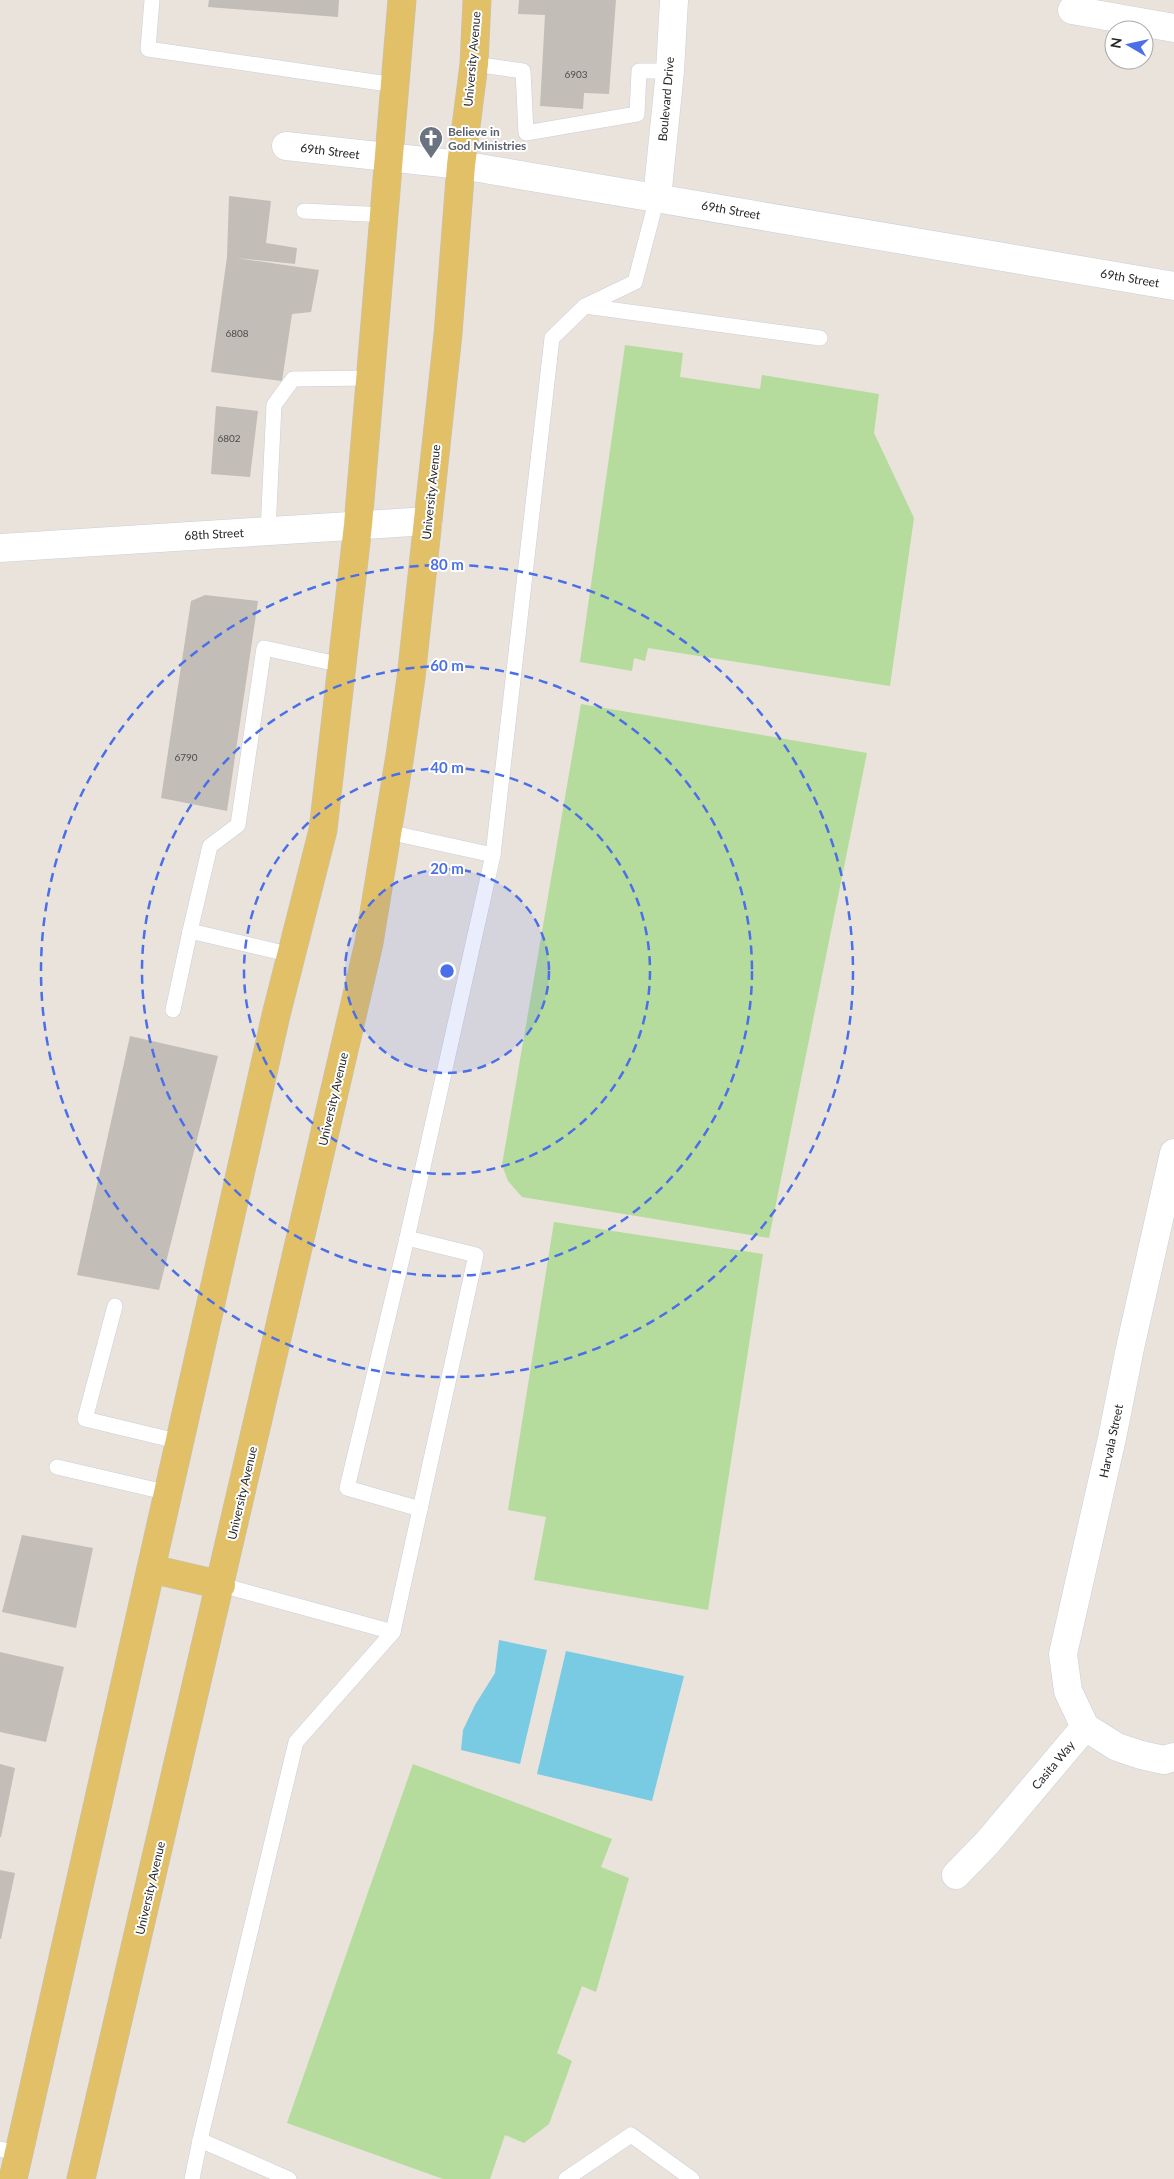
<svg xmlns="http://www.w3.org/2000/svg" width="1174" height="2179" font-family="Lato,sans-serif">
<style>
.green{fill:#b5db9d}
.water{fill:#78cbe2}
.building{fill:#c2bdb7}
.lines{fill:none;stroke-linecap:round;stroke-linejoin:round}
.service-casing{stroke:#caced9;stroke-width:16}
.minor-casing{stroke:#caced9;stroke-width:29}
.primary-casing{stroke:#c3c3c3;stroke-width:29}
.service{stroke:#fff;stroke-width:15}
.minor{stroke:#fff;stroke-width:28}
.primary{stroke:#e2c068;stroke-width:28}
.ring{fill:none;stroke:#4a6fe8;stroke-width:2.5;stroke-dasharray:9 6}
.labels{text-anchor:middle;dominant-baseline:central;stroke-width:4;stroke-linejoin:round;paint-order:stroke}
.number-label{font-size:10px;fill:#4e4d4c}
.street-label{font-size:12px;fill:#282828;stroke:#fff}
.worship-label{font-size:12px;font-weight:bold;fill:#5b616d;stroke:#fff;text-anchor:start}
.centre{fill:#4a6fe8;stroke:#fff;stroke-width:2.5}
.ring-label{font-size:15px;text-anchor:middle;font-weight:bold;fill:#4a6fe8;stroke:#fff;stroke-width:4;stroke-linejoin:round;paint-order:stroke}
</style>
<rect width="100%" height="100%" fill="#e9e3dc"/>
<g class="green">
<path d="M625,345L683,353L680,377L760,389L762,375L879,394L874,433L914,518L890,686L648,648L645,661L634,658L632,671L580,662Z"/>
<path d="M581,704L867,753L769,1238L522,1197L508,1181L502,1165Z"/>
<path d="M554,1222L763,1254L708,1610L534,1580L546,1517L508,1510Z"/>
<path d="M413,1764L612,1839L601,1867L629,1878L596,1992L582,1986L557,2053L572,2061L549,2124L524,2143L505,2135L490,2179H443L287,2123Z"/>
</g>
<g class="water">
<path d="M499,1640L547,1650L520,1764L461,1750L463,1730L475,1705L495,1673Z"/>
<path d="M566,1651L684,1676L652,1801L537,1774Z"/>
</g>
<g class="building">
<path d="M209,0H339L338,17L208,7Z"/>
<path d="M519,0H616L609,94L584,93L583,109L540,106L545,15L518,14Z"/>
<path d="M229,196L271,201L266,243L297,248L295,264L236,258L319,270L311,312L292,314L282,381L211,372L227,257Z"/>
<path d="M216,406L258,411L250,477L211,474Z"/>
<path d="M205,595L258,601L227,811L161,798L191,601Z"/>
<path d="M130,1036L218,1056L159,1290L77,1275Z"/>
<path d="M22,1535L93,1548L76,1628L2,1612Z"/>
<path d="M0,1652L64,1667L46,1742L0,1732Z"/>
<path d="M0,1764L15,1768L1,1837H0Z"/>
<path d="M0,1870L15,1873L1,1939H0Z"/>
</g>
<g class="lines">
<g class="service-casing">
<g id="service">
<path d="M152,0L148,49L395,85"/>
<path d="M474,64L523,71L526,133L637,114L639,71H670"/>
<path d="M304,211L385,215"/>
<path d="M585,306L820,338"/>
<path d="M268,531L274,405L293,379L370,378"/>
<path d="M388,832L493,855"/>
<path d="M190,931L210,846L238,825L264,648L342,665"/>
<path d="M173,1010L190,931L292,955"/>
<path d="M407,1238L347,1488L420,1509"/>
<path d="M115,1306L85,1419L181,1442"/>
<path d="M57,1467L169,1493"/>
<path d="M221,1585L393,1632"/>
<path d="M0,2149L19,2154"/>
<path d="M192,2179L200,2140"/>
<path d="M289,2179L200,2140L296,1742L393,1632L476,1255L407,1238L493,855L552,338L585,306L635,282L657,198"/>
<path d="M566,2179L631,2135L692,2179"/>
</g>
</g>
<g class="minor-casing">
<g id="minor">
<path d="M1072,10L1174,28"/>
<path d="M286,146L461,165L1174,286"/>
<path d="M657,198L670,71L674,0"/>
<path d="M0,548L428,521"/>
<path d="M1174,1153L1130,1348L1112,1438L1063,1654L1068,1691L1085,1727L1117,1747L1141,1755L1164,1760L1174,1757"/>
<path d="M956,1875L988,1842L1085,1727"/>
</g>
</g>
<g class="primary-casing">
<g id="primary">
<path d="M152,1569L221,1585"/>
<path d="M13,2179L276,1015L323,830L358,525L402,0"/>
<path d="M81,2179L369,943L400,755L411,678L448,334L461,165L474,64L477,0"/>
</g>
</g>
<use href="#service" class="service"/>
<use href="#minor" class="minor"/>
<use href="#primary" class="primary"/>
</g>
<circle cx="447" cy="971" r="102" fill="#4a6fe8" fill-opacity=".12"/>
<g class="ring">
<circle cx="447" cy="971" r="102"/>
<circle cx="447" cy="971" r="203"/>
<circle cx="447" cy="971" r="305"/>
<circle cx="447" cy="971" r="406"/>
</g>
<defs>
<g id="church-pin" transform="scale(1.25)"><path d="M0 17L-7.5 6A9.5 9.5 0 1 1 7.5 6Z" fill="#6b7280" stroke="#fff"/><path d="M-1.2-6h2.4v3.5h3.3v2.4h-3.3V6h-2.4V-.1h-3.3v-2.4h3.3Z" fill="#fff"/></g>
</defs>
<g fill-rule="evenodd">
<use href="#church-pin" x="431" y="138"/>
</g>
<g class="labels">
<g class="number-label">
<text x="576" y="74">6903</text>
<text x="237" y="333">6808</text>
<text x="229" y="438">6802</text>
<text x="186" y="757">6790</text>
</g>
<g class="street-label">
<text transform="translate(472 59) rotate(-85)">University Avenue</text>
<text transform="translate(666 99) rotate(-85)">Boulevard Drive</text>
<text transform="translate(330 151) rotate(7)">69th Street</text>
<text transform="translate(731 210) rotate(10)">69th Street</text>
<text transform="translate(1130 278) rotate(10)">69th Street</text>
<text transform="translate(431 492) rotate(-84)">University Avenue</text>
<text transform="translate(214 534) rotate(-3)">68th Street</text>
<text transform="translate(333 1099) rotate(-77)">University Avenue</text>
<text transform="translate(1111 1441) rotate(-78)">Harvala Street</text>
<text transform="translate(242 1493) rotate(-77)">University Avenue</text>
<text transform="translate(1053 1765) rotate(-50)">Casita Way</text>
<text transform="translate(150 1888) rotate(-77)">University Avenue</text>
</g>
<g class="worship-label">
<text x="448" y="131">Believe in<tspan x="448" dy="14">God Ministries</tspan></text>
</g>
</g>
<circle cx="447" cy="971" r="8" class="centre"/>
<g class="ring-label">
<text x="447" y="570">80 m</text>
<text x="447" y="671">60 m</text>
<text x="447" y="773">40 m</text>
<text x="447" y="874">20 m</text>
</g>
<g transform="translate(1129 45) rotate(279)"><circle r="24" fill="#ffffff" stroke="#a9a9a9"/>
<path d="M0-4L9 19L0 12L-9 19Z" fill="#4a6fe8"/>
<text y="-8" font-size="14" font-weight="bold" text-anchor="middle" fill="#282828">N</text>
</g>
</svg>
